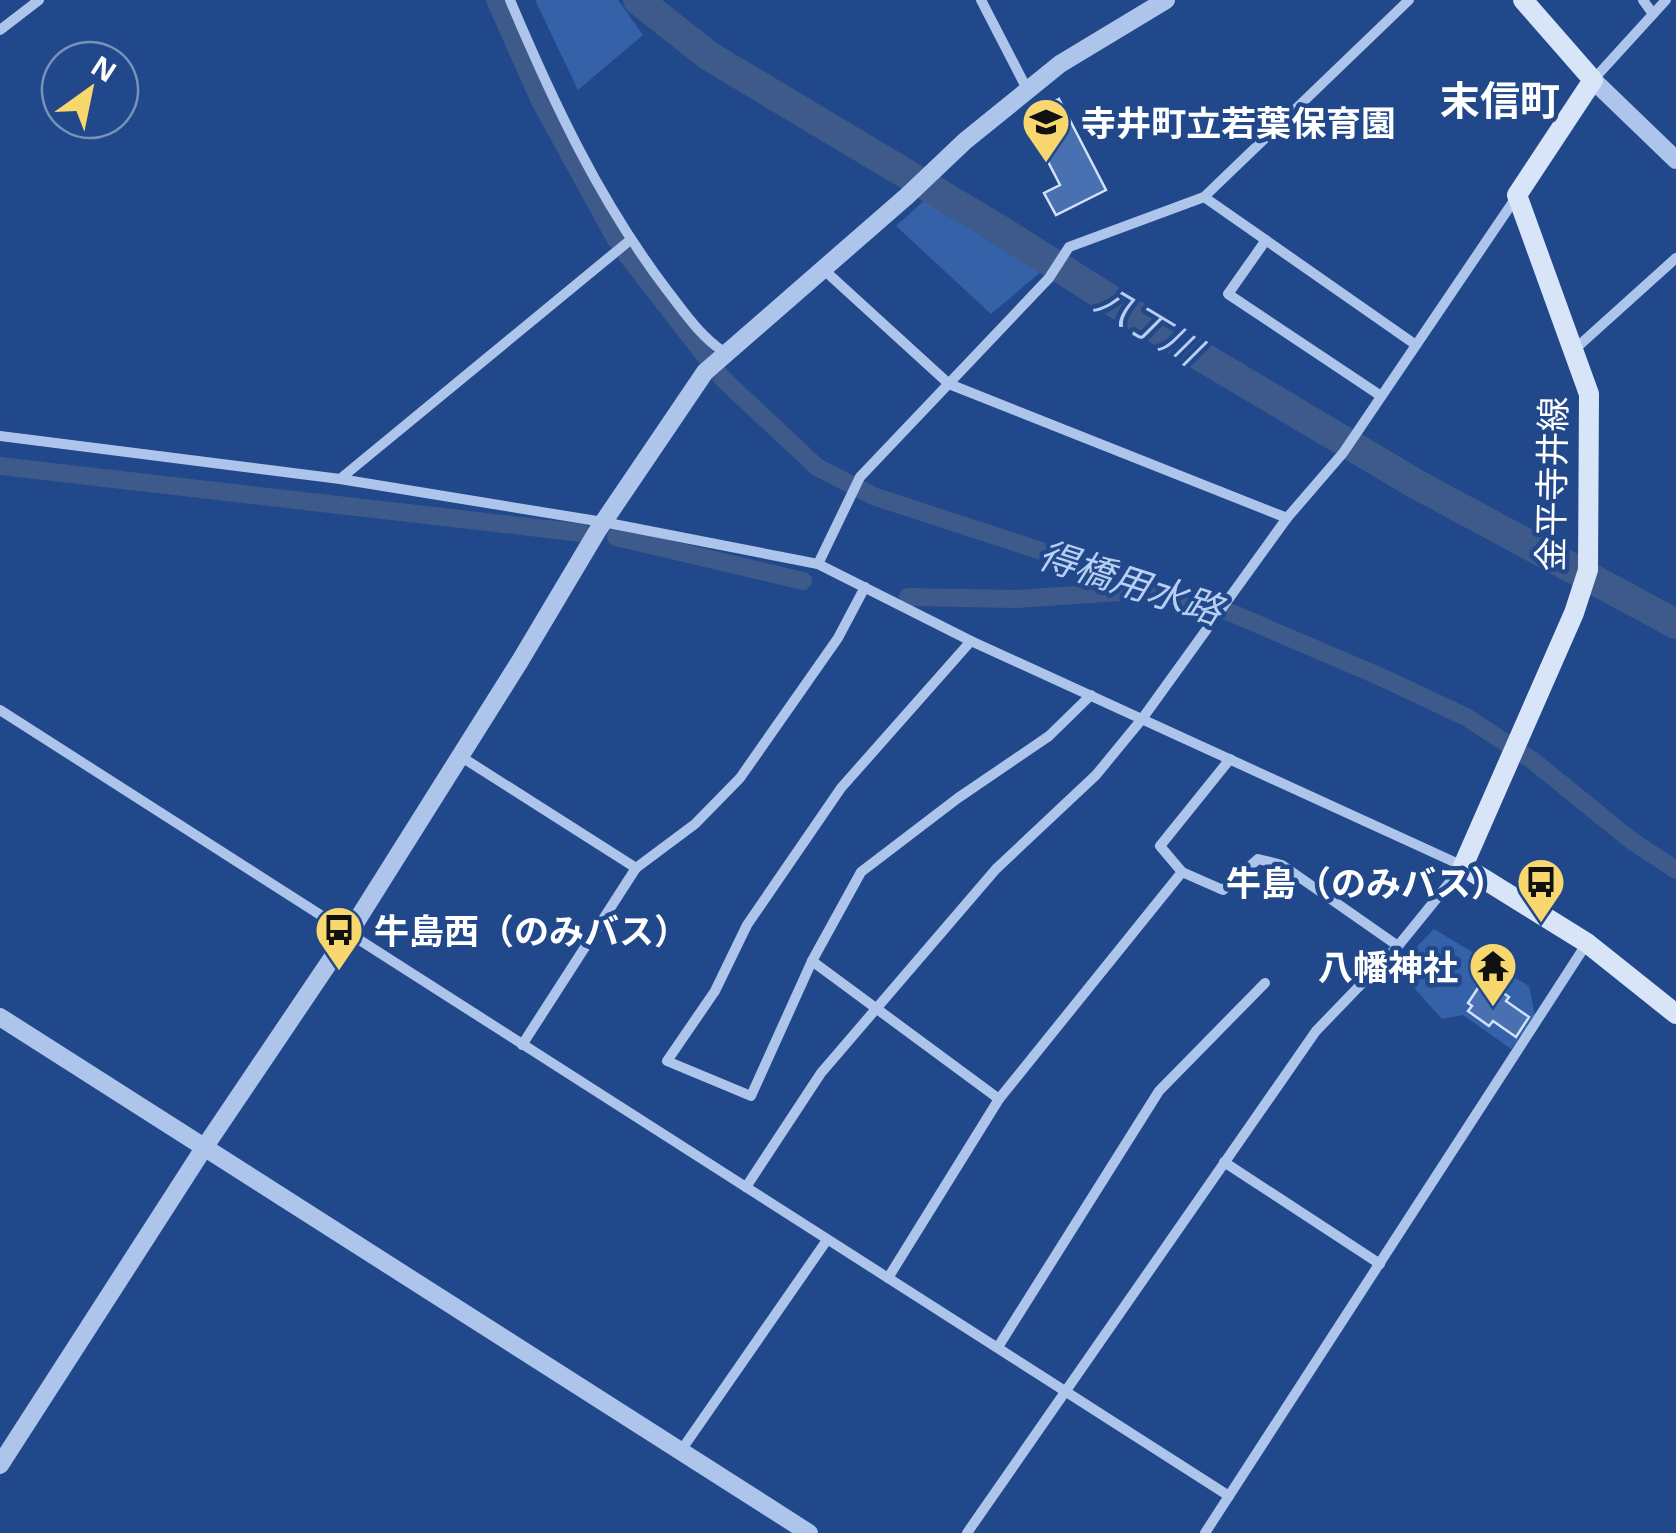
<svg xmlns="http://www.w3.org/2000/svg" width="1676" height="1533" font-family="'Noto Sans','Noto Sans JP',sans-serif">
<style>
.green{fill:#3461a7}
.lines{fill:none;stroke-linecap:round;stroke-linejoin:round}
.canal{stroke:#3d5a8a;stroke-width:18}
.river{stroke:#3d5a8a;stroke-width:30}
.building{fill:#4971b2;stroke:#d1e1f8;stroke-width:2.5}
.minor{stroke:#adc5eb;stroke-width:10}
.tertiary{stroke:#adc5eb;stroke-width:18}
.secondary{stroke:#d8e4f8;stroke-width:20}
.labels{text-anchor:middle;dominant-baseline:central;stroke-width:9;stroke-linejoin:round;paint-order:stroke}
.poi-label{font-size:35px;font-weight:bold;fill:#fff;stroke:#21488a;text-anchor:start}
.street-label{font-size:35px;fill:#fff;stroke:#21488a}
.water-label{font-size:38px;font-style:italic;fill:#b8cff2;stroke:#21488a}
.quarter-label{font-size:40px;font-weight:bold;fill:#fff;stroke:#21488a}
</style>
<rect width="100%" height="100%" fill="#21488a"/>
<g class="green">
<path d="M535,0H618L643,35L578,90Z"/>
<path d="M927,198L1043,270L991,314L896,226Z"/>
<path d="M1434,929L1529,986L1535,1016L1511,1049L1463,1015L1442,1019L1396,968Z"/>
</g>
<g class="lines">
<g class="canal">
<path d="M495,0L540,101L616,240"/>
<path d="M626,254L723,379L817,467L873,496L1234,614L1381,677L1466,717L1532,760L1632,841L1676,870"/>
<path d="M0,466L582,533"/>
<path d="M616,537L803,581"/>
<path d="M908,597L1016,599L1151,590"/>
</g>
<path class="river" d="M638,0L709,56L995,227L1192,351L1416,484L1676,624"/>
</g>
<g class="building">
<path d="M1059,99L1106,190L1056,215L1044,193L1060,185L1025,117Z"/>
<path d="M1489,983L1509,997L1506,1001L1529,1017L1516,1037L1493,1021L1489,1026L1468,1011L1472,1006L1468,1003L1480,985L1485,988Z"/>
</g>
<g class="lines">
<g class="minor">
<path d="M510,0C553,102 600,202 667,290C685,313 700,336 724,352"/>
<path d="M981,0L1028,91"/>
<path d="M1643,0L1653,14"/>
<path d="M0,30L39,0"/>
<path d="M1593,80L1666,0"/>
<path d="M1204,197L1416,345"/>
<path d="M1266,240L1228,294L1381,396"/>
<path d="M823,269L949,384L1287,518"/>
<path d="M1575,349L1676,258"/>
<path d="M0,436L340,479L603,522L818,564L971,641L1463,866L1398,946L1316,1031L967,1533"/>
<path d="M340,479L629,241"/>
<path d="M818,564L860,477L1049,278L1069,247L1204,197L1409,0"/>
<path d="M971,641L841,788L747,925L715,991L667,1061L751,1096L812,961L861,872L958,798L1049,736L1091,695"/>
<path d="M0,710L1229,1496"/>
<path d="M460,756L636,868"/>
<path d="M1182,872L1223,890L1258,859L1282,865L1398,946"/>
<path d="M812,961L999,1099"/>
<path d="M522,1045L636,868L695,824L740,778L838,638L865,587"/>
<path d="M1224,1162L1380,1264"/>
<path d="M746,1187L821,1073L996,869L1096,775L1142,719L1287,518L1343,453L1517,196"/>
<path d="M888,1278L999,1099L1182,872L1160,846L1230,759"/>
<path d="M998,1347L1159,1091L1265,983"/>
<path d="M680,1452L827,1240"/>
<path d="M1205,1533L1587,943"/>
</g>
<g class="tertiary">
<path d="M1593,80L1676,160"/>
<path d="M0,1017L809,1533"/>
<path d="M0,1465L204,1148L349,933L520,661L598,530L705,372L907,196L965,141L1060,64L1166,0"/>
</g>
<path class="secondary" d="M1523,0L1593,80L1517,195L1589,394L1588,570L1574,613L1463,866L1587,943L1676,1014"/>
</g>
<defs>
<g id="school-pin" transform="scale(2.5)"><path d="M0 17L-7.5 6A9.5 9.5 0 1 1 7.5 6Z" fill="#f8d86e" stroke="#21488a"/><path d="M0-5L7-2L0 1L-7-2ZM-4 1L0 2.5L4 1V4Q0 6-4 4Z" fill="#111"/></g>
<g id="bus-pin" transform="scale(2.5)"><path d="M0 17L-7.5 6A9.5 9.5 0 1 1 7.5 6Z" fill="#f8d86e" stroke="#21488a"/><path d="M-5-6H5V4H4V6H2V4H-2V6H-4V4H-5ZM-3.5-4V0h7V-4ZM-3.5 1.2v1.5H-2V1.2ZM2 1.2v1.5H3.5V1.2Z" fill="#111"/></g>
<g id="temple-pin" transform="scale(2.5)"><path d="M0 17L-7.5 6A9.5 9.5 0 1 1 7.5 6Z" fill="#f8d86e" stroke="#21488a"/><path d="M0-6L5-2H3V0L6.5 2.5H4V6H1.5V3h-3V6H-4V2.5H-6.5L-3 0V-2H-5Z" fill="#111"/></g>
</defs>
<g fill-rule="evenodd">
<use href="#school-pin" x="1046" y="122"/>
<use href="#bus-pin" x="1541" y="882"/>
<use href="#bus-pin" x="339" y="930"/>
<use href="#temple-pin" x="1493" y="966"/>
</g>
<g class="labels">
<g class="poi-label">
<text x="1081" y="122">寺井町立若葉保育園</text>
<text x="1506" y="882" text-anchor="end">牛島（のみバス）</text>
<text x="374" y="930">牛島西（のみバス）</text>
<text x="1458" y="966" text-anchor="end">八幡神社</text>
</g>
<g class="street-label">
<text transform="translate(1551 484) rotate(-89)">金平寺井線</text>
</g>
<g class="water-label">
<text transform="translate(1149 324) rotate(31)">八丁川</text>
<text transform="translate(1131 581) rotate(18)">得橋用水路</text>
</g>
<g class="quarter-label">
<text x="1500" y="99">末信町</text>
</g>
</g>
<g transform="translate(90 90) rotate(33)"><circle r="48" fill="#21488a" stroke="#7a91b9" stroke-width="2.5"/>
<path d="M0-8L18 38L0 25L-18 38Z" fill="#f8d86e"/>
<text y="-15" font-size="28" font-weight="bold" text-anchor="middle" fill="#ffffff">N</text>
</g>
</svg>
